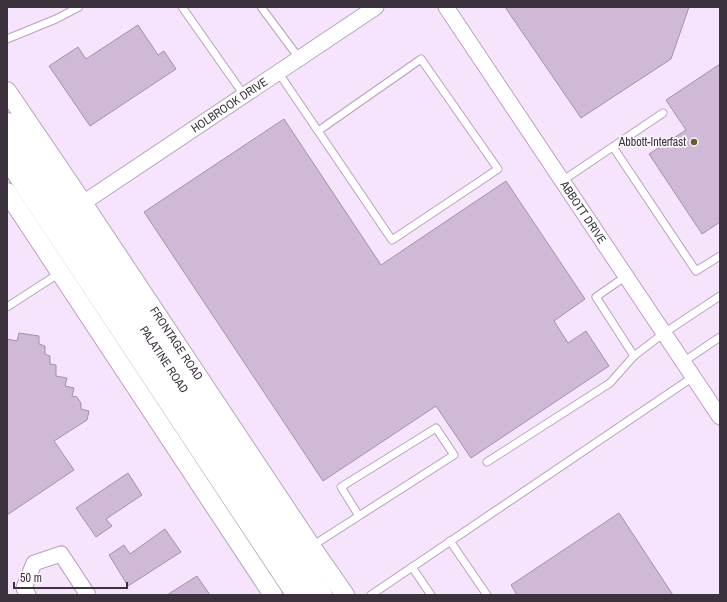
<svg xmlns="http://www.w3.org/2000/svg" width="727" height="602" font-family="'Archivo Narrow',sans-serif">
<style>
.building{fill:#d0b9d7;stroke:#a58fab}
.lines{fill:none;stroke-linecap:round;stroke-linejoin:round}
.service-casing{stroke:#b8a2be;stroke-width:9}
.minor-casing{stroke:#b8a2be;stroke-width:17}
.tertiary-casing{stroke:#b8a2be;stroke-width:20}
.trunk-casing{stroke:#b8a2be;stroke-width:24}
.service{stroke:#fff;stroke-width:7}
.minor{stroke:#fff;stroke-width:15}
.tertiary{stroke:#fff;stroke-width:18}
.trunk{stroke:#fff;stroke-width:22}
.poi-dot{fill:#635f2b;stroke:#fbf6fc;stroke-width:1.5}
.labels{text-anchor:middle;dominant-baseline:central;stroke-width:3.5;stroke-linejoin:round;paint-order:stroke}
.street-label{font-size:12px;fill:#3b323e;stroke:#fbf6fc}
.poi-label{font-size:12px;fill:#3b323e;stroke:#fbf6fc;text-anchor:end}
</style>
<rect width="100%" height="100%" fill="#f6e3fc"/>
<g class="building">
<path d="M505,7H689L671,59L581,118Z"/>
<path d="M138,25L158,55L164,51L176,69L90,126L49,66L78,47L86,59Z"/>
<path d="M720,64V222L702,234L649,154L686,130L666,100Z"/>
<path d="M284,119L381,265L506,181L585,299L554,321L568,343L586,331L609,366L471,458L436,406L323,481L144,212Z"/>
<path d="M19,333L39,336V344L45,346V354L50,356V364L56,365V376L67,378L65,386L74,388L72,396L77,397L81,403V409L89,411L87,420L54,441L74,470L7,515V339L17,341Z"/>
<path d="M128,473L142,495L106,519L112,526L96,537L76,508Z"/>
<path d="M619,513L673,595H517L511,585Z"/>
<path d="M165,529L181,552L128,586L109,555L124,545L130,554Z"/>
<path d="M197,576L210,595H167Z"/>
</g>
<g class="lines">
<g class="service-casing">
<g id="service">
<path d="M182,7L244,95"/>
<path d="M261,7L299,58"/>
<path d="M7,39L56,19L79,7"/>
<path d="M278,72L392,240L498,169L421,59L318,131"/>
<path d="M613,147L696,271L720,256"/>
<path d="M562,181L663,113"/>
<path d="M626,276L596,297L634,356L664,333L720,296"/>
<path d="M7,307L61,272"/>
<path d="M683,362L720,337"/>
<path d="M487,462L610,383L634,356"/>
<path d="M450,541L487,595"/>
<path d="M312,546L454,455L436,428L341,487L359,516"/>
<path d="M412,567L431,595"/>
<path d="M371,595L693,377"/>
</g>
</g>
<g class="minor-casing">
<g id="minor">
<path id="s1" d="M446,7L720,417"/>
<path id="s2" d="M83,203L376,7"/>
<path d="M28,595L24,588L34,563L61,554L88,595"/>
</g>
</g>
<g class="tertiary-casing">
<g id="tertiary">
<path id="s3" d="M7,91L83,203L311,546L345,595"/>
<path d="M7,192L273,595"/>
</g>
</g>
<g class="trunk-casing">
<g id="trunk">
<path id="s4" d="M7,124L321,595"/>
<path d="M7,156L298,595"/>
</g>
</g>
<use href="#service" class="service"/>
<use href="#minor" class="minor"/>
<use href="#tertiary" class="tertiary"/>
<use href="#trunk" class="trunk"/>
</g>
<circle class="poi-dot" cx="694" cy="142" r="4"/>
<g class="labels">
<g class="street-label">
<text stroke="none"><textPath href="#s2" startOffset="176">HOLBROOK DRIVE</textPath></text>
<text stroke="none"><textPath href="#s1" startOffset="247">ABBOTT DRIVE</textPath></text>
<text stroke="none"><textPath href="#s3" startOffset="304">FRONTAGE ROAD</textPath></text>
<text stroke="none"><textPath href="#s4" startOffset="283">PALATINE ROAD</textPath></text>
</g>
<g class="poi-label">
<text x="686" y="142">Abbott-Interfast</text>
</g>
</g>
<rect width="727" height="602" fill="none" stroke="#3b323e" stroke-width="16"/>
<path d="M14 582v6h113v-6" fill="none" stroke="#3b323e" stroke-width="2"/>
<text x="20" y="582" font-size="12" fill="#3b323e" stroke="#fbf6fc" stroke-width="3" paint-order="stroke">50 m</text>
</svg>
